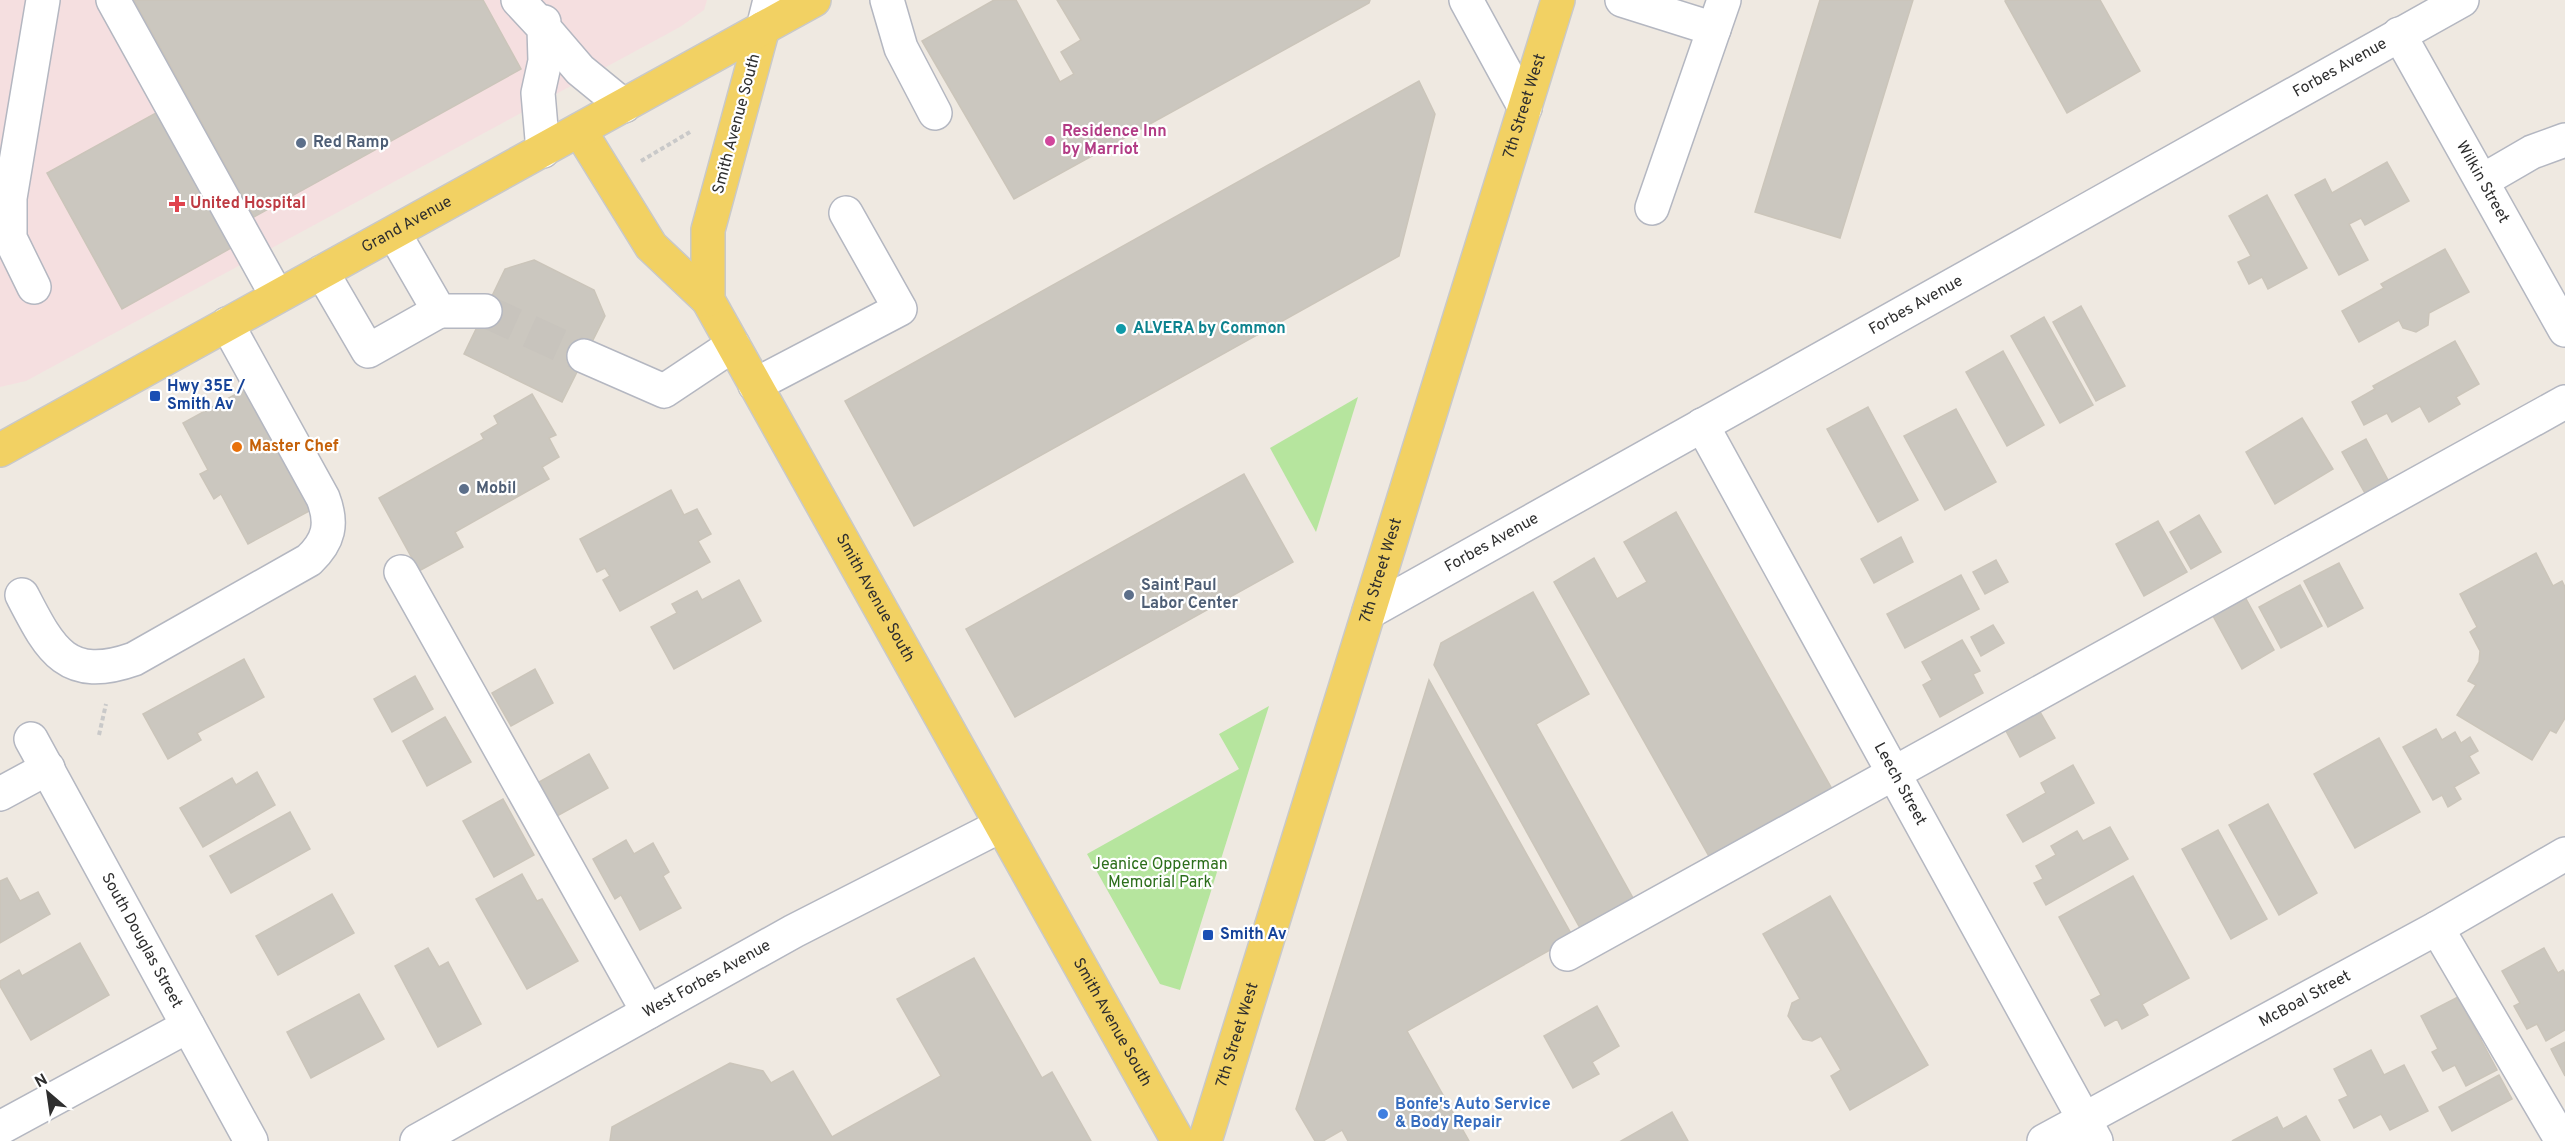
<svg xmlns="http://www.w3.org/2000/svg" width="2565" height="1141" font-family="Overpass,sans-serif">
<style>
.medical{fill:#f5dfe0}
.green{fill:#b6e59e}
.building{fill:#cbc7bf;stroke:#cbc5ba;stroke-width:1.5}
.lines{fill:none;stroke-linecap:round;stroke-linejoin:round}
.minor-tunnel{stroke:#c8c4bd;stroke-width:33;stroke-dasharray:33 16;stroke-linecap:butt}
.minor-casing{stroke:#b4b7c1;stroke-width:36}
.major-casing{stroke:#c9c9c9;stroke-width:36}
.path{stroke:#c9c9c9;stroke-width:4;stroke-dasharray:4.5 3;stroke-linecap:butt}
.minor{stroke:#fff;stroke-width:33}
.major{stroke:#f2d163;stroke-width:33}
.hotel-dot{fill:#d1479c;stroke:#fff;stroke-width:2}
.service-dot{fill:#5c6f8a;stroke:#fff;stroke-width:2}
.health-dot{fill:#e0444e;stroke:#fff;stroke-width:2}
.culture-dot{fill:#0f9aa8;stroke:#fff;stroke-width:2}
.transit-dot{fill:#1a4fb4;stroke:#fff;stroke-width:2}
.food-dot{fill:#e8710a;stroke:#fff;stroke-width:2}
.shop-dot{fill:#3f7fe0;stroke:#fff;stroke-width:2}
.labels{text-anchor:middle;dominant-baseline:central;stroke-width:4.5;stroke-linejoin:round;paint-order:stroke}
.street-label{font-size:16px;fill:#2e2e2e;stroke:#fff}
.hotel-label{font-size:16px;font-weight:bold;fill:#b23c85;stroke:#fff;text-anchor:start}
.service-label{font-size:16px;font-weight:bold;fill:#4e5e75;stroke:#fff;text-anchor:start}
.health-label{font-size:16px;font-weight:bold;fill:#be3a42;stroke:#fff;text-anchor:start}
.culture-label{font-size:16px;font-weight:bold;fill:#0d838f;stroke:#fff;text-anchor:start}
.transit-label{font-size:16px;font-weight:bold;fill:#164399;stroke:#fff;text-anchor:start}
.food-label{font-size:16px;font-weight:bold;fill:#c56008;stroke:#fff;text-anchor:start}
.park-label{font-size:16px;fill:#2c6e1b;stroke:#fff}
.shop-label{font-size:16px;font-weight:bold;fill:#366cbe;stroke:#fff;text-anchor:start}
</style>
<rect width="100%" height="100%" fill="#efe9e1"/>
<path class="medical" d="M0,0H707L704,10L680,27L26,381L0,387Z"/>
<g class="green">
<path d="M1358,397L1316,532L1270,448Z"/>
<path d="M1269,706L1180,990L1160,984L1087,854L1239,769L1219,734Z"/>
</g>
<g class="building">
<path d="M134,0H483L521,69L254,217Z"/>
<path d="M994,0H1016L1060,82L1074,74L1061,52L1081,40L1057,0H1370L1369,3L1014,199L922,41Z"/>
<path d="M1820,0H1913L1840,238L1755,212Z"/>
<path d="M2007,0H2100L2140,71L2067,113L2005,1Z"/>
<path d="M1419,81L1435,114L1399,256L914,526L845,401Z"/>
<path d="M165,108L240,243L122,309L47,173Z"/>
<path d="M2387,162L2409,201L2365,225L2361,218L2349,224L2368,260L2339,275L2295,195L2325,179L2332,193Z"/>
<path d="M2267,195L2307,268L2268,289L2262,277L2249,284L2238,262L2251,256L2229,216Z"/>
<path d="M2445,249L2469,292L2429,313L2428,325L2416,332L2403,328L2399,320L2359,342L2342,311L2384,288L2381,284Z"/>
<path d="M534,260L594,290L605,316L562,402L464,354L505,269Z"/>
<path d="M2081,306L2125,386L2096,401L2053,322Z"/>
<path d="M2044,317L2093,405L2060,423L2011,336Z"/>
<path d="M2455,341L2479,384L2456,397L2460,404L2429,422L2420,406L2392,422L2387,413L2364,425L2352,402L2375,389L2373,386Z"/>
<path d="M2003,351L2044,425L2007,446L1966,372Z"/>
<path d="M247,388L313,509L248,544L221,494L214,499L200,474L208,470L183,423Z"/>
<path d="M532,394L556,435L549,438L559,457L542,467L549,479L455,532L463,547L419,571L379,498L484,439L481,434L498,424L494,416Z"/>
<path d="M1868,407L1918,500L1878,522L1827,429Z"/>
<path d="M1956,409L1996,482L1945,510L1904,436Z"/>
<path d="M2302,418L2333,469L2275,504L2246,452Z"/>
<path d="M2366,439L2389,482L2366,495L2342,452Z"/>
<path d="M1244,474L1293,562L1015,717L966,629Z"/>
<path d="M671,490L684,515L697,509L711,534L698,541L710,562L620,611L603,580L610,576L605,568L597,572L580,539Z"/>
<path d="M1676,512L1832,789L1710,858L1554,582L1594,558L1617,599L1647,582L1624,542Z"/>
<path d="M2199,515L2221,552L2191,569L2170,532Z"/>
<path d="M2158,521L2187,572L2144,596L2116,544Z"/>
<path d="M1901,537L1913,562L1874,583L1861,559Z"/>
<path d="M2536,553L2553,586L2562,581L2565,587V718L2556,733L2550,730L2532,760L2457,715L2476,685L2468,681L2479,662L2480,651L2470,632L2477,627L2460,594Z"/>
<path d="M1996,560L2008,582L1985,594L1973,572Z"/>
<path d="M2339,563L2363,608L2328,627L2304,581Z"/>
<path d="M1961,575L1979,609L1905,648L1887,614Z"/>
<path d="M739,580L761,621L674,669L651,627L677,613L672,604L697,591L702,600Z"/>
<path d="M2300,585L2322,626L2281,648L2259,607Z"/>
<path d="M1533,592L1589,694L1536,724L1633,898L1580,928L1434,665L1441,643Z"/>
<path d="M2245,597L2274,650L2242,669L2212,614Z"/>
<path d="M1993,625L2004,643L1981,656L1971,637Z"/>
<path d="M1962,640L1980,671L1973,674L1983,693L1940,717L1923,685L1932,680L1922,662Z"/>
<path d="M244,659L264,697L197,733L201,740L168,759L143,714Z"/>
<path d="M535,669L553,703L511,726L492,693Z"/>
<path d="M415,676L433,709L392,732L374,699Z"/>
<path d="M1429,680L1573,937L1407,1031L1469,1141H1348L1342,1130L1323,1141H1315L1296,1109Z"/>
<path d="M2039,710L2055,738L2020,757L2005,729Z"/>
<path d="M445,717L471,762L427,786L403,741Z"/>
<path d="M2436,729L2442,740L2455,732L2461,743L2470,737L2478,751L2469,756L2479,773L2454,787L2461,799L2448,807L2442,795L2433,800L2403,747Z"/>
<path d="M2379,738L2420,812L2355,848L2314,774Z"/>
<path d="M589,754L608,788L557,816L539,782Z"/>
<path d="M2073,765L2094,803L2023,842L2007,815L2046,793L2041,783Z"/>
<path d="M257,772L275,805L203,847L180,808L232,778L236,785Z"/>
<path d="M503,799L534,855L494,877L463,821Z"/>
<path d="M2268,804L2317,893L2279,915L2229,825Z"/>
<path d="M290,812L310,849L231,893L210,856Z"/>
<path d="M2110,827L2128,859L2046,905L2034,883L2043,879L2036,866L2056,855L2051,846L2077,831L2083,841Z"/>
<path d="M2218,830L2267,919L2231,939L2182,849Z"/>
<path d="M626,840L634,854L653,843L669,872L663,876L681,908L640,930L621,895L615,899L593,859Z"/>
<path d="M522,874L537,901L542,899L578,961L527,989L476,899Z"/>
<path d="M2133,876L2189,978L2142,1004L2148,1015L2122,1029L2117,1019L2105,1026L2091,1000L2101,995L2059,917Z"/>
<path d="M7,878L20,901L38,892L50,914L0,943V881Z"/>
<path d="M332,894L354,933L278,975L256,936Z"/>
<path d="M1830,896L1928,1065L1850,1110L1831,1076L1841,1070L1821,1036L1812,1041L1803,1039L1788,1016L1792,1003L1800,999L1763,934Z"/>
<path d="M80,943L109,995L31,1040L0,986V981L19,970L22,976Z"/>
<path d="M428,948L439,967L448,962L481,1024L438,1047L395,966Z"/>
<path d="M2544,948L2558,973L2563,970L2565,973V1030L2546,1041L2537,1024L2527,1029L2514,1006L2520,1003L2502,971Z"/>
<path d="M974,958L1042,1078L1052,1072L1091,1141H610L612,1127L730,1063L763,1071L771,1083L793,1071L832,1137L941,1076L897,999Z"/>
<path d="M359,994L384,1039L311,1078L287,1032Z"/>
<path d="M2458,997L2497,1070L2466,1086L2455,1065L2443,1071L2432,1052L2438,1049L2421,1016Z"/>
<path d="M1597,1006L1619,1046L1592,1062L1599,1074L1573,1088L1544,1036Z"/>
<path d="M2565,1042V1076L2551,1049Z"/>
<path d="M2371,1050L2384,1075L2404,1065L2428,1111L2390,1130L2381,1114L2354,1128L2339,1100L2348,1096L2334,1069Z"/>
<path d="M2499,1075L2512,1099L2452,1131L2439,1107Z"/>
<path d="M1672,1112L1688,1141H1621Z"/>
<path d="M2306,1116L2320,1141H2232L2277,1117L2283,1129Z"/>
</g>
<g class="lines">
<path class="minor-tunnel" d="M485,311L584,356"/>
<g class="minor-casing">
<g id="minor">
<path d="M113,0L277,296"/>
<path d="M518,0L544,28L545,61L538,93L543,151"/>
<path d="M887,0L901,48L935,113"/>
<path d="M1466,0L1525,108"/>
<path d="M1622,0L1714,29"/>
<path d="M544,22V28L580,70L624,106"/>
<path d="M763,28L770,0"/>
<path id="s1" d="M2399,34L2565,330"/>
<path d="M2482,181L2532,152L2565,140"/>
<path d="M1652,208L1724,0"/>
<path d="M394,233L439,311H485"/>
<path d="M322,272L368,351L439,311"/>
<path d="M34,287L10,238V198L43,0"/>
<path d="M584,356L664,391L733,345"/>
<path d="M755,385L900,309L846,213"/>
<path id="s2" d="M1702,425L2096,1141"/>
<path d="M401,572L648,1012"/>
<path d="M22,595C50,649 66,683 134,659L309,560C329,541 333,524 323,498L227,324"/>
<path id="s3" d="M1369,612L2462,0"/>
<path id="s4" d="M31,739L251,1141"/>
<path d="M0,794L48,768"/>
<path d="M2437,928L2562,1141"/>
<path d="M1567,954L2565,402"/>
<path d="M0,1128L188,1026"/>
<path id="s5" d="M417,1141L794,931L1000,826"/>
<path id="s6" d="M2044,1141L2437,928L2565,854"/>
</g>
</g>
<g class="major-casing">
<g id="major">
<path id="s7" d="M763,28L708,230V300L1178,1141"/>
<path d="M580,131L651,246L708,300"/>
<path id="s8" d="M0,450L814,0"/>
<path id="s9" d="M1205,1141L1558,0"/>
</g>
</g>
<g class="path">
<path d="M641,161L690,132"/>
<path d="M99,735L106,704"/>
</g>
<use href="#minor" class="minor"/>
<use href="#major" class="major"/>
</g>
<circle class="hotel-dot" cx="1050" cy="141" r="6"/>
<g class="service-dot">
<circle cx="301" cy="143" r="6"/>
<circle cx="464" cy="489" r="6"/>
<circle cx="1129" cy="595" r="6"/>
</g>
<path class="health-dot" d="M174 195h6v6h6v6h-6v6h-6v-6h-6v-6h6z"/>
<circle class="culture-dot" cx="1121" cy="329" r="6"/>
<g class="transit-dot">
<rect x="149" y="390" width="12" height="12" rx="3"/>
<rect x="1202" y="929" width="12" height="12" rx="3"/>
</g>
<circle class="food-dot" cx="237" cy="447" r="6"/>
<circle class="shop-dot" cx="1383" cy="1114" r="6"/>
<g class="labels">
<g class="street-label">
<text stroke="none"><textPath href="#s3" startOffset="1113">Forbes Avenue</textPath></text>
<text stroke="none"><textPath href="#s9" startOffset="1083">7th Street West</textPath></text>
<text transform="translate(737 124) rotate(-75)">Smith Avenue South</text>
<text stroke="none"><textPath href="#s1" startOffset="170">Wilkin Street</textPath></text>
<text stroke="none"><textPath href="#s8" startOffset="465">Grand Avenue</textPath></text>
<text stroke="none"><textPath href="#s3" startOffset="627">Forbes Avenue</textPath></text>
<text stroke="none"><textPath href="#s3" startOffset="141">Forbes Avenue</textPath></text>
<text stroke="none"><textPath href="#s9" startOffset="597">7th Street West</textPath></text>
<text stroke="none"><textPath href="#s7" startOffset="621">Smith Avenue South</textPath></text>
<text stroke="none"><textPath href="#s2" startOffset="410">Leech Street</textPath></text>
<text stroke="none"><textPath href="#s4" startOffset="230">South Douglas Street</textPath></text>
<text stroke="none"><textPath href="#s5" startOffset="332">West Forbes Avenue</textPath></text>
<text stroke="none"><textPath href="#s6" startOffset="297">McBoal Street</textPath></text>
<text stroke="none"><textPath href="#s7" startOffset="1107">Smith Avenue South</textPath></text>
<text stroke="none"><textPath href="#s9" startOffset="111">7th Street West</textPath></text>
</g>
<g class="hotel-label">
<text x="1062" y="132">Residence Inn<tspan x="1062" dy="18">by Marriot</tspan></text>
</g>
<g class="service-label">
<text x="313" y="143">Red Ramp</text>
<text x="476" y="489">Mobil</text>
<text x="1141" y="586">Saint Paul<tspan x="1141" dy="18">Labor Center</tspan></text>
</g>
<g class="health-label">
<text x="190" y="204">United Hospital</text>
</g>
<g class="culture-label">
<text x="1133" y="329">ALVERA by Common</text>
</g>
<g class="transit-label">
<text x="167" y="387">Hwy 35E /<tspan x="167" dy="18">Smith Av</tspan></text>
<text x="1220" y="935">Smith Av</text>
</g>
<g class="food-label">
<text x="249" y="447">Master Chef</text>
</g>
<g class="park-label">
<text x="1160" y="865">Jeanice Opperman<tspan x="1160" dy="18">Memorial Park</tspan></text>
</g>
<g class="shop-label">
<text x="1395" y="1105">Bonfe's Auto Service<tspan x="1395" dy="18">&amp; Body Repair</tspan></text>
</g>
</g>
<g transform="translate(48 1093) rotate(331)" stroke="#ffffff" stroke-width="4.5" paint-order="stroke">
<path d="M0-4.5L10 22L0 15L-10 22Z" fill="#2e2e2e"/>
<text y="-9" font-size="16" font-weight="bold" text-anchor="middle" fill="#2e2e2e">N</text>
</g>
</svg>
